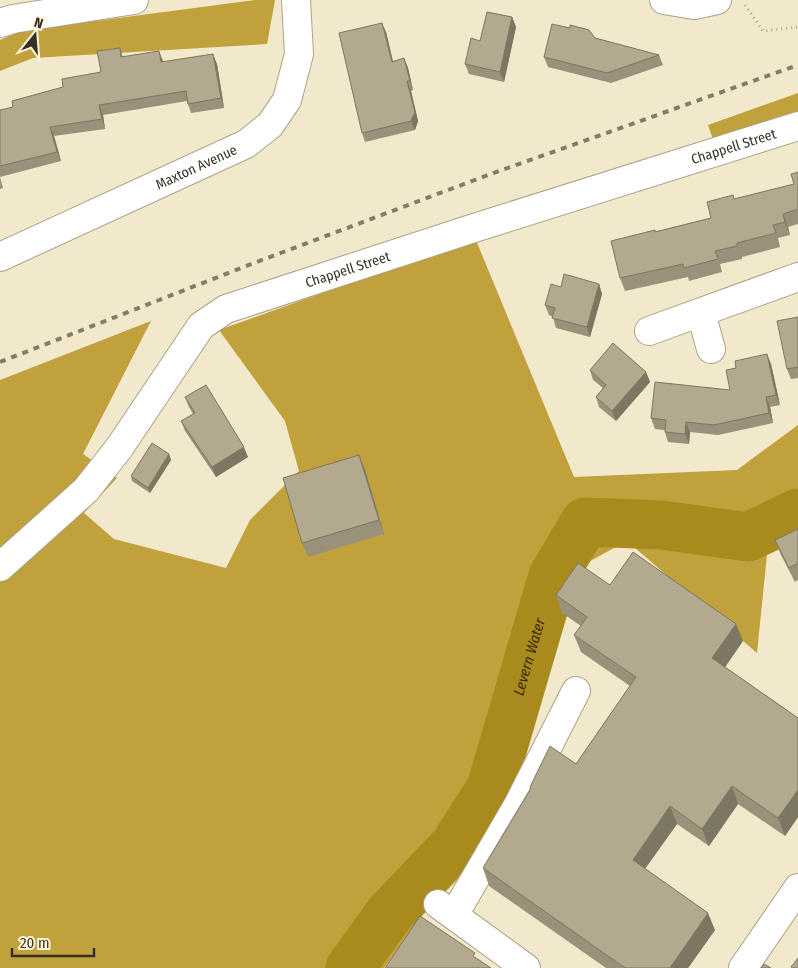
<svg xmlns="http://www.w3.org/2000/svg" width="798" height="968" font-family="'Fira Sans Condensed',sans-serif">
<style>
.forest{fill:#c0a13b}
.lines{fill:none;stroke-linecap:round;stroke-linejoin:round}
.river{stroke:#a98a1c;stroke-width:49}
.minor-casing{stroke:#aba287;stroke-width:30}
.path{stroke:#aca48f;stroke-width:3;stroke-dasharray:1 4;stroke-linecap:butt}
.minor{stroke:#fff;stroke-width:28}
.rail{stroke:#827c6a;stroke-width:4;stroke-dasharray:6 6;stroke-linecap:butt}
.wall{fill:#99917a}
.shaded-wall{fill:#7d7663}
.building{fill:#b2a98e;stroke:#7d7663}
.labels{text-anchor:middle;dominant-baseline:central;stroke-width:5;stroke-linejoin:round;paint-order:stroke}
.street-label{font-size:14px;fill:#343126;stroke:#fff5d9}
.water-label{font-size:15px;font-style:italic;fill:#362900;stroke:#fff5d9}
</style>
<rect width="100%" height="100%" fill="#f2e8cc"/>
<g class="forest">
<path d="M255,0H275L267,44L33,58L0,71V40L20,31Z"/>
<path d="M798,93V115L714,142L708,125Z"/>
<path d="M475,238L574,477L737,470L798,425V526L769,535L757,653L627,541L570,572L458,879L421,917L384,968H0V380L151,321L83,454L117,478L84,513L114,539L226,568L250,520L299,471L285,421L219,330Z"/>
</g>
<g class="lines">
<path class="river" id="s1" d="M350,968L390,913L454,846L491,788L553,576L585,522L662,525L748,537L798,513"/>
<g class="minor-casing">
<g id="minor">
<path d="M664,0L694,5L717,0"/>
<path d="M0,23L13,19L134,0"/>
<path id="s2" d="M0,257L246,144L270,125L287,100L299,54L296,0"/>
<path d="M701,313L711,349"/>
<path d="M649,331L798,277"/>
<path id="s3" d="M0,567L86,490L119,448L201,326L226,309L471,229L798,126"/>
<path d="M438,904L526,968"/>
<path d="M454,915L518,805L576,691"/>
<path d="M743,968L798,888"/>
</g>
</g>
<path class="path" d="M745,5L763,31L798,27"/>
<use href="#minor" class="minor"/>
<path class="rail" d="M0,362L254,263L488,175L798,65"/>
</g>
<g class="wall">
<path d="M512,17L516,27L504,82L469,74L465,64L480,41Z"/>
<path d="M386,32L393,61L404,58L408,68L413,90L411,91L418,121L415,130L365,142L362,133Z"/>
<path d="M595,38L659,55L663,65L611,83L548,67L544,57Z"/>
<path d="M120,48L123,57L163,62L217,64L224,108L191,113L187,101L103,115L105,129L54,136L61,161L0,177L3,188L0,189V110L13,107L101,72Z"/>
<path d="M798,172V224L788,227L790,235L778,238L780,247L742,257V259L720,264L722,272L689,281L688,277L625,291L620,278L655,232L711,218L734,199L794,184Z"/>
<path d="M599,284L602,294L590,337L556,328L553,317L549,315L545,305L561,287Z"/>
<path d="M798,317V378L791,379L787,369Z"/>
<path d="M771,364L780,405L770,407L773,423L718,435L690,432L689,444L668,442L665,432V430L655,429L651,418L730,390Z"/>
<path d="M590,370L646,372L650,382L616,421L599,407L596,397L603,388L593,380Z"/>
<path d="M185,397L248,457L216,477L185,431L181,421L193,414L189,407Z"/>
<path d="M169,454L171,460L150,493L132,481L131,476Z"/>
<path d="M365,470L384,534L308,557L302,543Z"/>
<path d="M798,529V580L795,582L781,555L775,540Z"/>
<path d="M610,585L743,641L725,667L798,718V817L785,836L738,804L709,846L677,824L645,869L715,930L688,968H606L489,886L483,868L530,789V787L576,764L630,686L581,652L574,635L581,626L562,613L556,595Z"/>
</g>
<g class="shaded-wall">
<path d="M512,17L516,27L504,82L500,72Z"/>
<path d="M382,23L386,32L395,71L392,62Z"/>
<path d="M159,51L163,61L165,72L161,62Z"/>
<path d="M213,54L217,64L224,108L221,98Z"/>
<path d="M404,58L408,68L413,90L410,81Z"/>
<path d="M407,81L411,91L418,121L415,130L411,121Z"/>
<path d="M99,105L103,115L105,129L102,119Z"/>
<path d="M50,127L54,136L61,161L57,152Z"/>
<path d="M783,214L788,227L790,235L785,222Z"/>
<path d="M599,284L602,294L590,337L587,327Z"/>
<path d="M767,354L771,364L780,405L776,395Z"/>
<path d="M646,372L650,382L616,421L612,411Z"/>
<path d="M766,397L770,407L773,423L769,413Z"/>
<path d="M686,422L690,432L689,444L685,434Z"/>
<path d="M244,447L248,457L216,477L212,467Z"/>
<path d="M169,454L171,460L150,493L148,488Z"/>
<path d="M359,455L365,470L384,534L379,520Z"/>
<path d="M736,624L743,641L719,676L712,658Z"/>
<path d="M732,786L738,804L709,846L702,829Z"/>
<path d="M798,790V817L785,836L778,818Z"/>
<path d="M670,806L677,824L639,877L633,860Z"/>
<path d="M708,913L715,930L688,968H670Z"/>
</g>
<g class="building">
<path d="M487,12L512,17L500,72L465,64L471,38L480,41Z"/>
<path d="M382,23L392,62L404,58L410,81H407L415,112L411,121L362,133L339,33Z"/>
<path d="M552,24L570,28V25L589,30L595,38L659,55L607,73L544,57Z"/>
<path d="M120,48L121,57L159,51L161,62L213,54L221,98L188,104L186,91L99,105L102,119L50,127L57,152L0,166V110L13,107L12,101L63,87L62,79L101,72L97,51Z"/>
<path d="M798,172V209L783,214L785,222L773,225L776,233L737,243V246L715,251L718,259L684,268L683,264L620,278L611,241L655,230V232L711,218L707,202L733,195L734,199L794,184L791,174Z"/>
<path d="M564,274L599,284L587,327L552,318L555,308L545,305L551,284L561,287Z"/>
<path d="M798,317V367L787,369L777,321Z"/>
<path d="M613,343L646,372L612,411L596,397L606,385L590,370Z"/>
<path d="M767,354L776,395L766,397L769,413L714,425L686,422L685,434L665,432L666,420L651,418L655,382L730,390L726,370L736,368L735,361Z"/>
<path d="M206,385L244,447L212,467L181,421L195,413L185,397Z"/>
<path d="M152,443L169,454L148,488L131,476Z"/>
<path d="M359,455L379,520L302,543L283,478Z"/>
<path d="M798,529V563L789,568L775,540Z"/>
<path d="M633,552L736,624L712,658L798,718V790L778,818L732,786L702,829L670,806L633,860L708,913L670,968H625L483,868L531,788L530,787L550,746L576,764L636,677L574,635L587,617L556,595L578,563L610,585Z"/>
<path d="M420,916L475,953L473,956L491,968H385Z"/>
<path d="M798,958V968H793L791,967Z"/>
<path d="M764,964L771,968H761Z"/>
</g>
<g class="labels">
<g class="street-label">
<text stroke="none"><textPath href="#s3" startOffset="879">Chappell Street</textPath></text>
<text stroke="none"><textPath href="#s2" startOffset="216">Maxton Avenue</textPath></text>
<text stroke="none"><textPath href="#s3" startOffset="474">Chappell Street</textPath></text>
</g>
<g class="water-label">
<text stroke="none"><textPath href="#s1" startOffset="366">Levern Water</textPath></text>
</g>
</g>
<g transform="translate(35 35) rotate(17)" stroke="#fff5d9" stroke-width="4" paint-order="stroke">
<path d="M0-4L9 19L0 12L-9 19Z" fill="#343126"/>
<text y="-8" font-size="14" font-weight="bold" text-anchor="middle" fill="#343126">N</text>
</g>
<path d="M12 948v8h82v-8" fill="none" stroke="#343126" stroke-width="2.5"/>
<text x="20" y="948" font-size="15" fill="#343126" stroke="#fff5d9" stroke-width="4" paint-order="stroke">20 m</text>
</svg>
